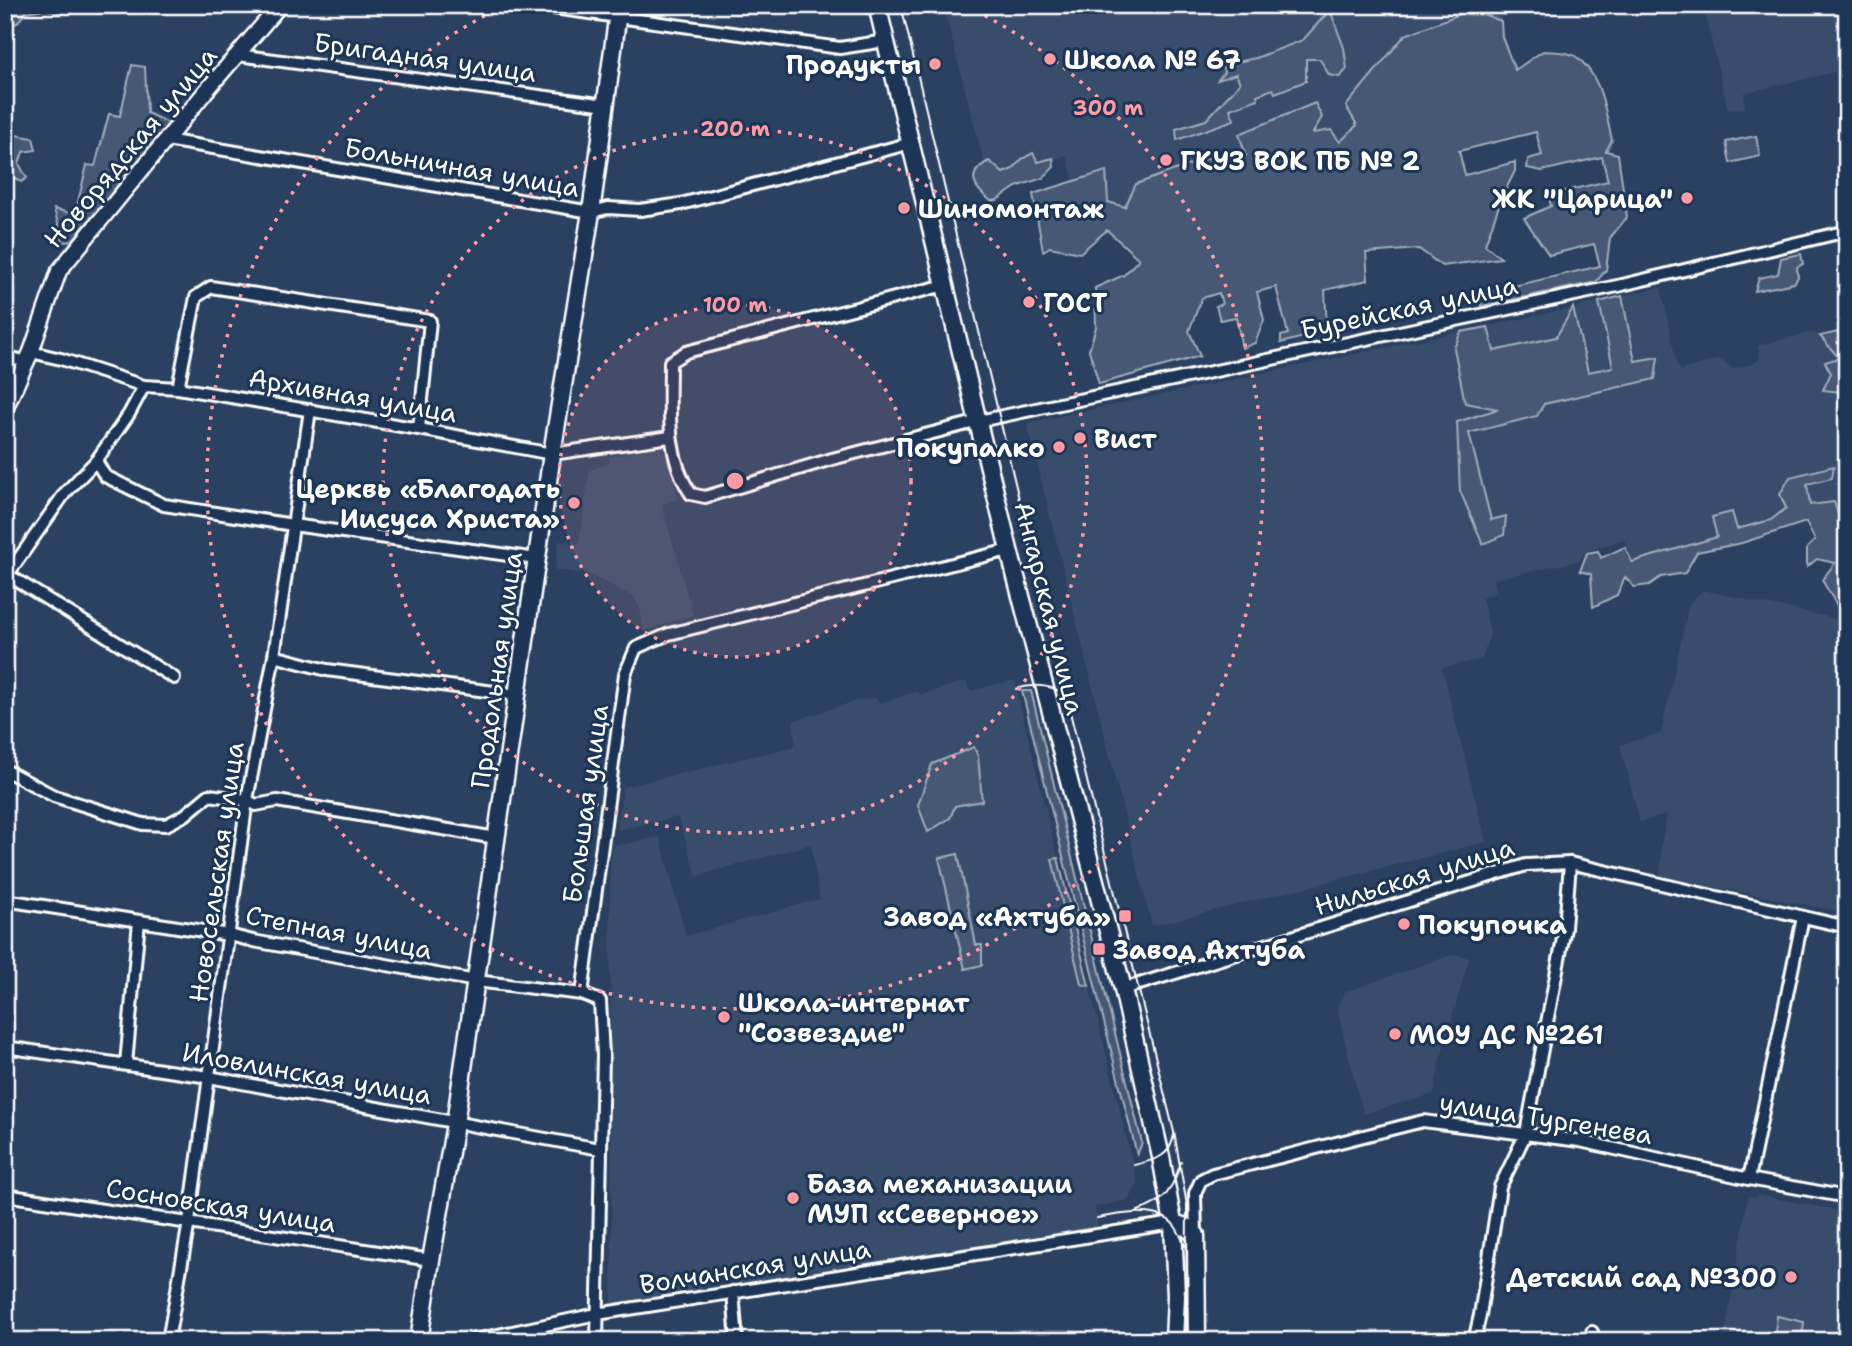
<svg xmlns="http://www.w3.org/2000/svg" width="1852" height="1346" font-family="'Shantell Sans',sans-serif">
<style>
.built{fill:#394e6c}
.green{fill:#465975;stroke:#a2acba;stroke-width:2}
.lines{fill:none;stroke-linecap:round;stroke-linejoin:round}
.minor-casing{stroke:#fff;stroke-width:16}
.tertiary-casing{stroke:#fff;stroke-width:19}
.secondary-casing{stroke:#fff;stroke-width:21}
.minor{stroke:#1d3557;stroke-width:10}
.tertiary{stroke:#1d3557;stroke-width:14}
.secondary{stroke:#1d3557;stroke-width:16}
.tram{stroke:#fff;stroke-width:2}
.ring{fill:none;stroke:#ff9aa2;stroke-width:3.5;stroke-dasharray:3.5 7}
.poi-dot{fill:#ff9aa2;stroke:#1d3557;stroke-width:2.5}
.labels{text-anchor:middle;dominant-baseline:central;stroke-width:6;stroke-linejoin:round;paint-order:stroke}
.street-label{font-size:26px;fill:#fff;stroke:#1d3557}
.poi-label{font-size:26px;font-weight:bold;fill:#fff;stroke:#1d3557;text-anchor:start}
.centre{fill:#ff9aa2;stroke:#1d3557;stroke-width:3.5}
.ring-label{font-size:21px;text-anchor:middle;font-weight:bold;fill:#ff9aa2;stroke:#1d3557;stroke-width:6;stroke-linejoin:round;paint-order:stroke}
</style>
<rect width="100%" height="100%" fill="#2a4161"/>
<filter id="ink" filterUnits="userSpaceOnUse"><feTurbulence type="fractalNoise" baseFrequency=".0143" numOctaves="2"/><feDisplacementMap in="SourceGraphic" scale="14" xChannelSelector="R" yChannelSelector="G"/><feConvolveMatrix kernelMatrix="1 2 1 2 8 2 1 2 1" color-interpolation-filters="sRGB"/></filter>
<g filter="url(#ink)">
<g class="built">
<path d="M943,5H1549L1497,19L1485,15L1480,6L1371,130L1124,229L1088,231L1066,155L991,188Z"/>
<path d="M1686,5H1847V69L1744,93L1745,108L1728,110L1705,14L1697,15Z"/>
<path d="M1661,287L1677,366L1681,370L1720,359L1733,369L1753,364L1760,359L1758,346L1813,332L1820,336L1847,330V535L1836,506L1635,569L1625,539L1586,551L1579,561L1494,579L1497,593L1482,598L1490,633L1482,659L1442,668L1486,842L1152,926L1027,423L1573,308Z"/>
<path d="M659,447L668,456L678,499L662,505L693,615L644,631L640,608L634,597L581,570L580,573L555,570L559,541L579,544L590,470L610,463L609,457Z"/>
<path d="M1702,590L1847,621V913L1660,876L1661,846L1667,815L1640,822L1620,745L1661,733L1689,604Z"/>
<path d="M1014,680L1138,1184L1128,1200L1095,1207L1098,1227L733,1286L732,1282L724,1283L722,1275L702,1278L704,1290L612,1303L610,869L613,844L619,845L660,837L686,936L820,899L811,844L697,876L678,817L617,830L623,787L796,746L793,721L853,702L874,697L880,703L918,691L920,695L966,681L970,691Z"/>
<path d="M1455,954L1469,958L1440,1060L1434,1094L1363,1114L1337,1008L1344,992Z"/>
<path d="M1757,1195L1847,1212V1341H1724L1748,1196L1756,1198Z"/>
</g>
<g class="green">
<path d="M5,5H62L61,13L45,9L26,12L17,23L5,29Z"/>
<path d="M1481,6L1485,15L1501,21L1502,37L1515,70L1543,51C1552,52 1568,51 1575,56C1602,74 1605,112 1612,140L1606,151L1618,154L1627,217L1610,238L1606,270L1596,282L1481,306L1479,294L1600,266L1594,244L1549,255L1524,218L1551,206L1548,195L1608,181L1602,157L1542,171L1527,168L1528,159L1542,155L1536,132L1459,151L1465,175L1515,162V171L1502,197L1485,245L1501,258L1442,266L1419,249L1366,253L1368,280L1325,290L1327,331L1281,343V336L1288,334L1276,287L1257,292L1264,320L1255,343L1242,348L1236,317L1220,320L1216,306L1222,304L1219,293L1202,298L1189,331L1200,356L1099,384L1089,350L1096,327L1095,288L1124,275L1139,259L1107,230L1080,253L1050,247L1043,251L1033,194L1106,171L1108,202L1125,207L1136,184L1217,155L1221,165L1246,156L1239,134L1315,103L1322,117L1313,133L1331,130L1340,142L1357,125L1346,106L1405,35Z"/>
<path d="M1330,10L1344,48L1347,69L1340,77L1329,75L1320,59H1306V81L1275,93L1273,89L1257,95L1258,99L1230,109L1234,120L1177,140L1176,129L1206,120L1240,83L1236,74L1218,80L1224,72L1222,65L1256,58L1303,40Z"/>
<path d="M132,65L145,67L147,113L169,123L72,241L63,242L54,209L75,214L87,165L95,166L109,114L120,116Z"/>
<path d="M9,134L33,138L36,150L23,152L19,164L27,178L21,182L8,173Z"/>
<path d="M1756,136L1760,156L1730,163L1726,142Z"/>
<path d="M1033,153L1038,162L1053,158L1054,167L1043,178L1016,187L997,200L991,201C972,187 966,173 989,161L1003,173L1013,169L1022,159Z"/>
<path d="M1801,254L1803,264L1797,267L1798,277L1794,283L1755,291L1759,278L1778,274L1781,258Z"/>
<path d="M1622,296L1635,361L1658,357L1655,379L1544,404L1537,416L1469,433L1491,520L1506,516L1504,535L1483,544L1460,491L1457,422L1498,409L1465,403L1454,348L1461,332L1488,327L1494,351L1556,337L1573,308L1588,372L1613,367L1599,302Z"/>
<path d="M1847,330C1847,350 1851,375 1840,392L1823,390L1831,373L1825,362L1839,358L1820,336Z"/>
<path d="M1834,466L1832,478L1807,484L1810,505L1834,502C1848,540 1847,565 1847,605L1844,608L1838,607L1822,580L1835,563L1817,559L1807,567V548L1815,540L1806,522L1742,543L1697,552L1685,573L1661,577L1649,585L1634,587L1625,577L1617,595L1593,607L1591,574L1580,571L1587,553L1598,551L1601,558L1625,547L1632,562L1717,537L1712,517L1732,512L1737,529L1771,520L1786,508L1780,494L1790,477Z"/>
<path d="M1022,691H1031L1142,1143L1137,1155Z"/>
<path d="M974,747L978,756L982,801L955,806L950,818L928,832L918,805L932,764Z"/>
<path d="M958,854L976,945H982V965L965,969L939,858Z"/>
<path d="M1058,858L1089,986L1081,984L1052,859Z"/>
<path d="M1777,1316L1804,1322L1802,1341H1774Z"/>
</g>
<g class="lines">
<g class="minor-casing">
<g id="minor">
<path d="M532,5L840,48L885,41"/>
<path d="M238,55L606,105"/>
<path d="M166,140L591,212L608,208L640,210L681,204L911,143"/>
<path d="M945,285L686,352L670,362C670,407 665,455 691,494L705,497L832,459L979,421L1622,285L1847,231"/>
<path d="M31,352L61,359L144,386L178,388L419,429L552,454L670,437"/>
<path d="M5,356L27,362"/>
<path d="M178,388L196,297L211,287L430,321L419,429"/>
<path d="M96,461L105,476L164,505L293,525L537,559"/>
<path d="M5,573L174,678"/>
<path d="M8,574L65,493L96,461L129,414L144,386"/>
<path d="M274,656L327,670L517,695"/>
<path d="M5,770L54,796L143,824L166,825L185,815L209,795L247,800L256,805L277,801L496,838"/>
<path d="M5,900L229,935L253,941L476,981L582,994"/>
<path d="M1123,989L1526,865L1570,863L1847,927"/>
<path d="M5,1047L209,1077L600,1149"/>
<path d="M126,1064L139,921"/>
<path d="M1749,1179L1803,917"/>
<path d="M5,1195L431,1260"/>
<path d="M1196,1235L1195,1193L1201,1180L1213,1174L1423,1121L1580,1141L1749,1179L1847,1197"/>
<path d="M733,1292L737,1341"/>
<path d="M5,1341H6"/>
<path d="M168,1341L189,1222L247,800L274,656L310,410"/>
<path d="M470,1341L597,1314L1173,1223"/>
<path d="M597,1341L603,1055L600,1001L582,994L625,674L636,648L669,634L1009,550"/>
<path d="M1474,1341L1480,1315L1500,1187L1526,1133L1565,928L1570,863"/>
<path d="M1591,1341L1592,1332"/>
</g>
</g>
<g class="tertiary-casing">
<path id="tertiary" d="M5,409L31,352L59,271L206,91L280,5"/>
</g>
<g class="secondary-casing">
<g id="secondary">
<path d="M877,5L1009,550L1123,989L1161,1157L1173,1223L1176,1296L1174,1341"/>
<path d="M1173,1223L1186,1227L1196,1235L1197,1341"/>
<path d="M419,1341L431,1260L455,1124L552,454L591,212L619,5"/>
</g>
</g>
<use href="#minor" class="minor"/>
<use href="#tertiary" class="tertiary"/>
<use href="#secondary" class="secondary"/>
<g class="tram">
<path d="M901,5L1066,696L1174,1132L1187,1205L1186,1341"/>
<path d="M1016,689C1033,684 1058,683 1069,701"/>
<path d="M1134,1165C1154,1160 1170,1158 1174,1135"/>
<path d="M1138,1211C1166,1202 1172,1190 1181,1162"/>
<path d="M1097,1218C1118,1215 1158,1205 1174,1225C1179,1231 1182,1239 1185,1246"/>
</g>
</g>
</g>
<circle cx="735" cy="481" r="176" fill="#ff9aa2" fill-opacity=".12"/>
<g class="ring">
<circle cx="735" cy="481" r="176"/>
<circle cx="735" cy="481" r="352"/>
<path d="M966 6A528 528 0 1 1 504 6"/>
</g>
<g class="poi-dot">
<circle cx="1050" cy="59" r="7"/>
<circle cx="935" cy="64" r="7"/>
<circle cx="1166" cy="160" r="7"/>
<circle cx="1687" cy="198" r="7"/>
<circle cx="904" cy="208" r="7"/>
<circle cx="1029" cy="302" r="7"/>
<circle cx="1080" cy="438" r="7"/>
<circle cx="1059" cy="447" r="7"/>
<circle cx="574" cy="503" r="7"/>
<rect x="1118" y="909" width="14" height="14" rx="3.5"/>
<circle cx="1404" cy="924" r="7"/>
<rect x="1092" y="942" width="14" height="14" rx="3.5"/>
<circle cx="724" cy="1017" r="7"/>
<circle cx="1395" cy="1034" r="7"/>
<circle cx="793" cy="1198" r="7"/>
<circle cx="1791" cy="1277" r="7"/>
</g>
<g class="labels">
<g class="street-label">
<text transform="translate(425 57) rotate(8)">Бригадная улица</text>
<text transform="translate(130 147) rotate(-50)">Новорядская улица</text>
<text transform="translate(462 167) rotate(10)">Больничная улица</text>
<text transform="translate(1409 307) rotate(-12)">Бурейская улица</text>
<text transform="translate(353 395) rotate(10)">Архивная улица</text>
<text transform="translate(1050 608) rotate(76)">Ангарская улица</text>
<text transform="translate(496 670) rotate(-82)">Продольная улица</text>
<text transform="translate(585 804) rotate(-82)">Большая улица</text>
<text transform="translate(216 872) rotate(-82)">Новосельская улица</text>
<text transform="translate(1414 876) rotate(-17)">Нильская улица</text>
<text transform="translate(339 932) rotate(11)">Степная улица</text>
<text transform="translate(307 1073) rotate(10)">Иловлинская улица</text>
<text transform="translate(1546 1118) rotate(9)">улица Тургенева</text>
<text transform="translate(221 1205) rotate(9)">Сосновская улица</text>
<text transform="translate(755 1266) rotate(-9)">Волчанская улица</text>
</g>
<g class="poi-label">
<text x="1064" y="59">Школа № 67</text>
<text x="921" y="64" text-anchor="end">Продукты</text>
<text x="1180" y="160">ГКУЗ ВОК ПБ № 2</text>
<text x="1673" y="198" text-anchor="end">ЖК "Царица"</text>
<text x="918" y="208">Шиномонтаж</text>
<text x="1043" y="302">ГОСТ</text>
<text x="1094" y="438">Вист</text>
<text x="1045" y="447" text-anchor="end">Покупалко</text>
<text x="560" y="488" text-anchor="end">Церквь «Благодать<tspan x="560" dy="30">Иисуса Христа»</tspan></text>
<text x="1111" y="916" text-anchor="end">Завод «Ахтуба»</text>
<text x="1418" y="924">Покупочка</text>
<text x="1113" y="949">Завод Ахтуба</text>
<text x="738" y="1002">Школа-интернат<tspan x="738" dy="30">"Созвездие"</tspan></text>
<text x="1409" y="1034">МОУ ДС №261</text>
<text x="807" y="1183">База механизации<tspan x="807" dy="30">МУП «Северное»</tspan></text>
<text x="1777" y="1277" text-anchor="end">Детский сад №300</text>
</g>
</g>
<circle cx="735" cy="481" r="10" class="centre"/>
<g class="ring-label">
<text x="1108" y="115">300 m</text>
<text x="735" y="136">200 m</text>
<text x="735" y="312">100 m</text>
</g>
<rect width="1852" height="1346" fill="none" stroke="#1d3557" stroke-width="28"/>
<rect x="14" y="14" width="1824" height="1318" fill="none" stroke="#fff" stroke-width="2.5" filter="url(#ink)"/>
</svg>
